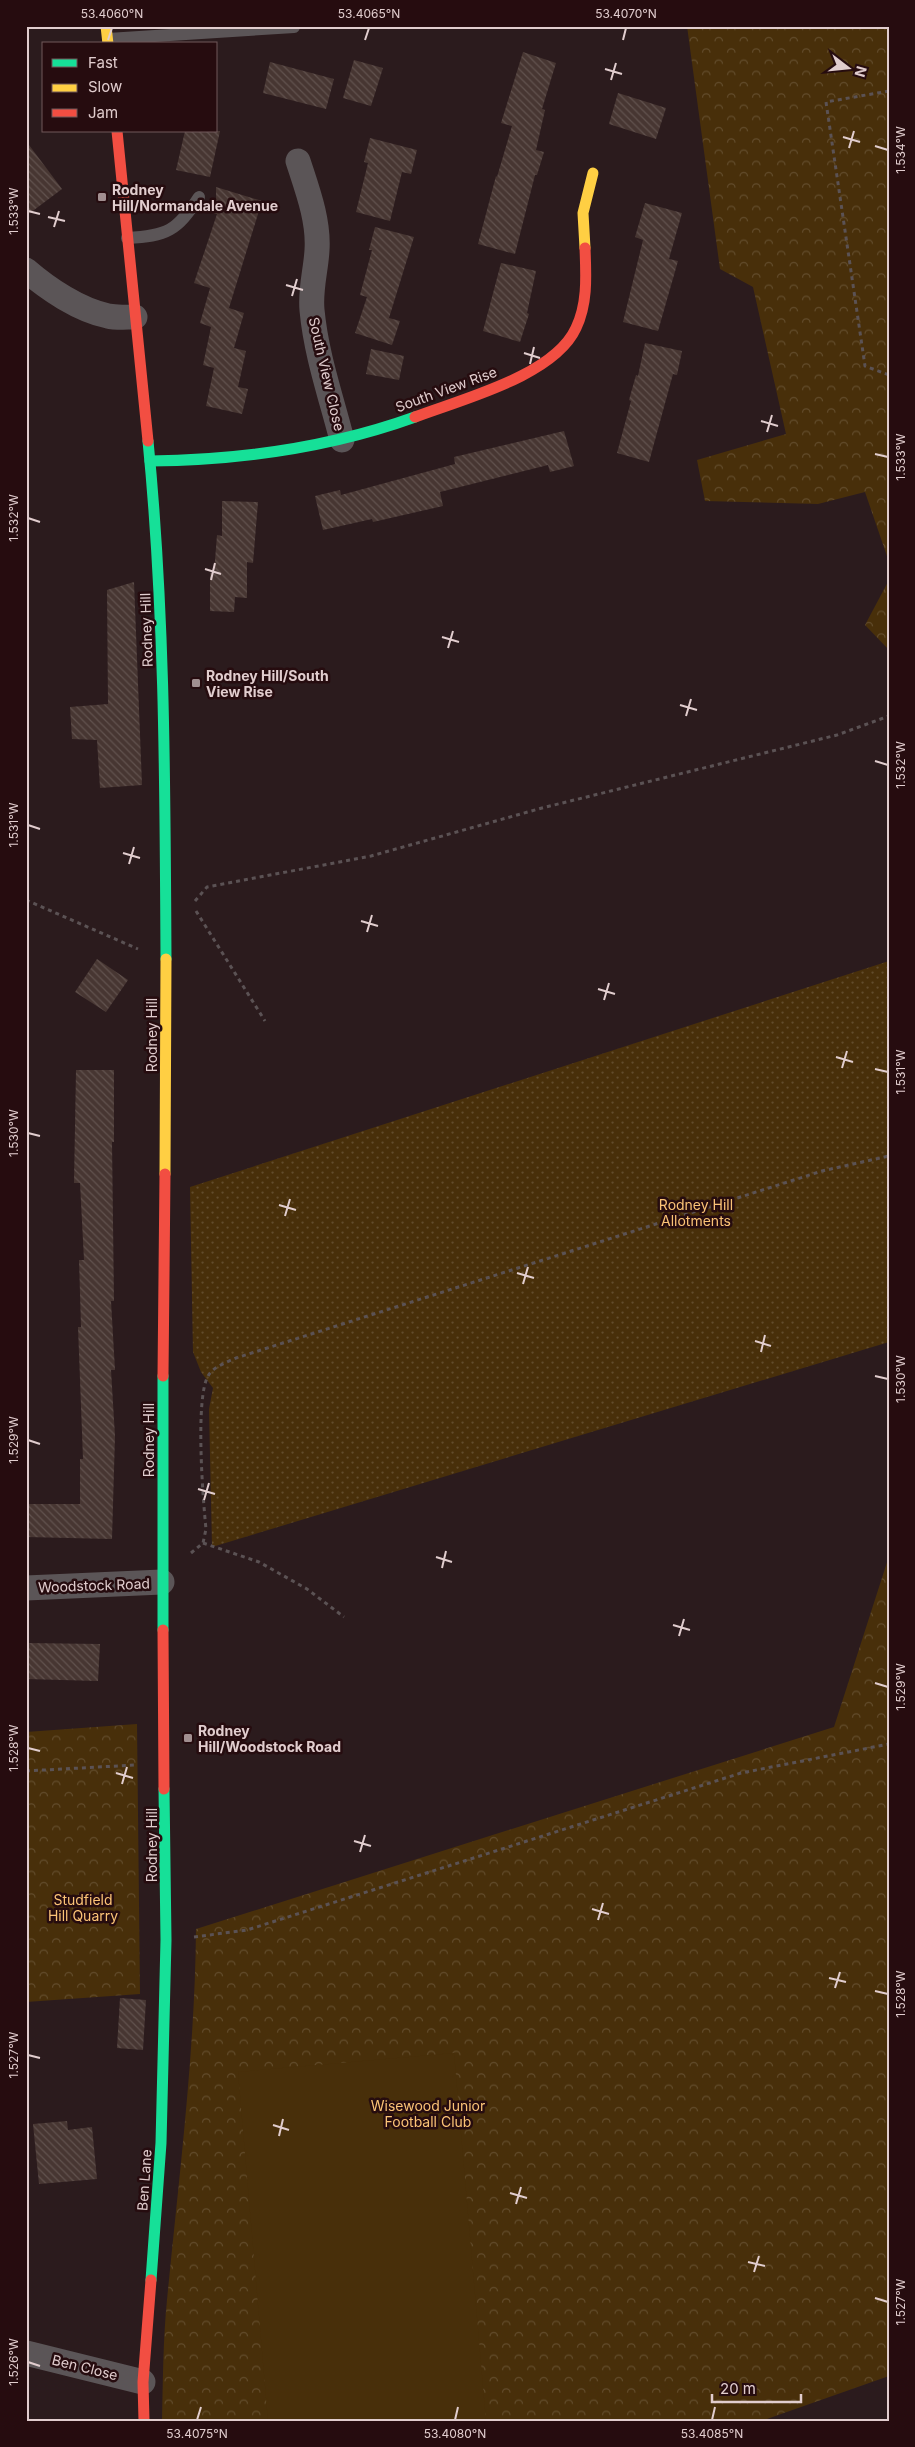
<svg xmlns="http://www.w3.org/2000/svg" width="915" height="2447" font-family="Inter,sans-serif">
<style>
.grass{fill:url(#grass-dots)}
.forest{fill:url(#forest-crowns)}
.pitch{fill:#482f0a}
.building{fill:url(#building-back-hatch)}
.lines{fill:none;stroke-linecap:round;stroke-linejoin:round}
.path{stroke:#5b5254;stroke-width:3;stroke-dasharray:4 4;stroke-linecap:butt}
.lane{stroke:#5b5557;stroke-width:12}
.street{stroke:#5b5557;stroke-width:25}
.fast{stroke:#16e098;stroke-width:11}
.slow{stroke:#ffcf43;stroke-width:11}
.jam{stroke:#f24e42;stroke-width:11}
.ticks{fill:none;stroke:#e1cdce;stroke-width:2}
.poi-dot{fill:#a18f90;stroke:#260c0f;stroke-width:2}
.labels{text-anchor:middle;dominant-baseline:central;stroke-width:5;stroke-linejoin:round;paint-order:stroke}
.poi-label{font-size:14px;font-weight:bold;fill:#e1cdce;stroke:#260c0f;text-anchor:start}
.street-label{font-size:14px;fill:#e1cdce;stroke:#260c0f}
.park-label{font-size:14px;fill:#fbc376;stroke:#260c0f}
.neatline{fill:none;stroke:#e1cdce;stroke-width:2}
.ticks-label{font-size:12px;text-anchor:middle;fill:#e1cdce}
</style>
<defs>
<pattern id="grass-dots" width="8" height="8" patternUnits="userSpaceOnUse" patternTransform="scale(1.25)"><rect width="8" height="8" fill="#482f0a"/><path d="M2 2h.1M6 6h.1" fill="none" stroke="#624c2c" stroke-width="1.8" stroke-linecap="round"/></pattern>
<pattern id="forest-crowns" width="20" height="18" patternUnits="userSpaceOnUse" patternTransform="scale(1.25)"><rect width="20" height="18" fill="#482f0a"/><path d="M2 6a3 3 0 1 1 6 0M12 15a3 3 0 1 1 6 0" fill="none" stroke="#624c2c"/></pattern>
<pattern id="building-back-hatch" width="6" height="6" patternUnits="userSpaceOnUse" patternTransform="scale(1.25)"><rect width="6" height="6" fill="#473632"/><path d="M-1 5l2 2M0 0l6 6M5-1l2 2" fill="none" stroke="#61524e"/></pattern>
</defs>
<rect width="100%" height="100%" fill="#2b1b1d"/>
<path class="grass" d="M889,961V1342L212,1547L209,1409L213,1388L201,1372L193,1352L190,1187Z"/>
<g class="forest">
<path d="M687,26H889V562L865,492L818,504L705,501L697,460L786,434L753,287L720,269Z"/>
<path d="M889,580V650L865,625Z"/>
<path d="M889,1556V2376L761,2421H162C163,2381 163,2340 167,2300C179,2176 195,2053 196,1929L834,1727Z"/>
<path d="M137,1724L140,1994L26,2002V1732Z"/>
</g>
<path class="pitch" d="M454,2053L486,2421H268L238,2072Z"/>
<g class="building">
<path d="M523,52L556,63L542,109L545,110L536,150L544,152L537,175H535L515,254L478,244L496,176L497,177L512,126L501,123Z"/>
<path d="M354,60L383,68L371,106L343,98Z"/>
<path d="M270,62L334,79L326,109L263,93Z"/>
<path d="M618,93L666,108L656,139L609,124Z"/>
<path d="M185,131H220L210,177L176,170Z"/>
<path d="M370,138L417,150L411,174L402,172L390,221L356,212L368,163L364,162Z"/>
<path d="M26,141L62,189L26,216Z"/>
<path d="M216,187L262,201L229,308L244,313L234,348L246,351L238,387L248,389L242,414L206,406L214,368L203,365L211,327L200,323L210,288L194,283L217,214L213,213L216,204Z"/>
<path d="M645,203L682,213L669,259L678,261L658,331L623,322L643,240L635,237Z"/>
<path d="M375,227L414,237L389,318L400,321L392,345L355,333L367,297L360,295L372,250H369Z"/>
<path d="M501,263L536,271L527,313L529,314L520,342L483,331Z"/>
<path d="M645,343L682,351L677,375L673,374L649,462L617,453L631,401L629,400L636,375L638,376Z"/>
<path d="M371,349L404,356L399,380L366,374Z"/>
<path d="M564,431L574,466L550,472L548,465L440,492L443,506L373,522L372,519L323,530L315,496L340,490L341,495L455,464L454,457Z"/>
<path d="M222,501L258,502L253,563L247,562V598L235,597L234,612L210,611V573H214L217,535L222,536Z"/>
<path d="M134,582L142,785L100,788L97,740L72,739L70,707L108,704L107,590Z"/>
<path d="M97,959L128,980L106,1012L75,992Z"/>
<path d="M76,1070H114V1142H112L114,1301H111L115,1370H111L115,1436L112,1539L26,1537V1504H80V1459H83L78,1327H81L79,1260H84L80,1183H74Z"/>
<path d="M26,1643L100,1644L98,1681L26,1679Z"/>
<path d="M120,1998L146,2000L143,2050L117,2048Z"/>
<path d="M67,2121L68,2130L92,2127L97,2179L39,2184L33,2124Z"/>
</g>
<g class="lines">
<g class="path">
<path d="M889,91L826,102L865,366L889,375"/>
<path d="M26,900L138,949"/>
<path d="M195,901L207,887L371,856L542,808L837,735L889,716"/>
<path d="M196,911L265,1021"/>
<path d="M203,1543L259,1562L307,1589L344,1617"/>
<path d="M191,1553L203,1543L206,1529C203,1500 195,1399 208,1376C213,1367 227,1362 236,1358L822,1171L889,1156"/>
<path d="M26,1771L135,1765"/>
<path d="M194,1937L247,1930L741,1773L889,1744"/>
</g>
<g class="lane">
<path d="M108,39L294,27"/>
<path d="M127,238C167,236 177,231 199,197"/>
</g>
<g class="street">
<path d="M298,161C307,189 319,220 317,250C316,270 310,289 312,310C316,354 331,397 342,440"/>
<path d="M26,270C48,289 79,310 108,316C116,318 126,317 135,317"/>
<path d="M26,1588L162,1582"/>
<path d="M26,2353L143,2382"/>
</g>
<g class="fast">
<path d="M148,441C165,613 165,786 166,959"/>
<path d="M150,461C241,460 329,448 415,417"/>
<path d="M163,1630V1376"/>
<path d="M151,2280L161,2143L166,1940L164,1789"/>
</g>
<g class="slow">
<path d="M106,26L108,44"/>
<path d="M585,248L583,213L593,173"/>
<path d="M165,1174L166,959"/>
</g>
<g class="jam">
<path d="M117,131L148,441"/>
<path d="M415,417C462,399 554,376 576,328C588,303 586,275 585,248"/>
<path d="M163,1376L165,1174"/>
<path d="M163,1630L164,1789"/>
<path d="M144,2421L143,2382L151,2280"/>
</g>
</g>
<path class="ticks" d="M108,40L112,28M365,40L369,28M623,40L626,28M605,69L622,74M611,80L616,63M843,137L860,142M875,146L888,150M849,148L854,131M28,211L40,214M48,217L65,221M54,227L59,211M286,285L303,290M292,296L297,279M524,353L540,358M530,364L534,347M761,421L778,426M767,432L772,415M875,454L888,457M28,518L40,522M205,569L221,574M211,580L215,563M442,637L459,642M448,648L453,631M680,705L697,710M686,716L691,699M875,761L888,765M28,825L40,829M123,853L140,858M129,864L134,847M361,921L378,926M367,932L372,915M598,989L615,994M604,1000L609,983M836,1057L853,1062M842,1068L847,1051M875,1069L888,1072M28,1133L40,1136M279,1205L296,1210M285,1216L290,1199M517,1273L534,1278M523,1284L528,1267M755,1341L771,1346M761,1352L765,1335M875,1376L888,1379M28,1440L40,1444M198,1489L215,1494M204,1500L209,1483M436,1557L452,1562M442,1568L446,1551M673,1625L690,1630M679,1636L684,1619M875,1683L888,1687M28,1748L40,1751M116,1773L133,1778M122,1784L127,1767M354,1841L371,1846M360,1852L365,1835M592,1909L609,1914M598,1920L603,1903M829,1978L846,1982M835,1988L840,1972M875,1991L888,1994M28,2055L40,2058M273,2125L289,2130M279,2136L283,2119M510,2193L527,2198M516,2204L521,2187M748,2262L765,2266M754,2272L759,2256M875,2298L888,2302M28,2362L40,2366M197,2420L201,2407M455,2420L458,2407M712,2420L715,2407"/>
<g class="poi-dot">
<rect x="97" y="192" width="10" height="10" rx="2.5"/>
<rect x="191" y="678" width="10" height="10" rx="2.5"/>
<rect x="183" y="1733" width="10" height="10" rx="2.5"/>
</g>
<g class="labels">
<g class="poi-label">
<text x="112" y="189">Rodney<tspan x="112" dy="16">Hill/Normandale Avenue</tspan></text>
<text x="206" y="675">Rodney Hill/South<tspan x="206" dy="16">View Rise</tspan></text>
<text x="198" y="1730">Rodney<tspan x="198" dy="16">Hill/Woodstock Road</tspan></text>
</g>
<g class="street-label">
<text transform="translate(327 374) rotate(77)">South View Close</text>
<text transform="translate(446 389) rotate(-20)">South View Rise</text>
<text transform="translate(146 630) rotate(-92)">Rodney Hill</text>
<text transform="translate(151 1035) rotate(-90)">Rodney Hill</text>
<text transform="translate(148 1440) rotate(-90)">Rodney Hill</text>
<text transform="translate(94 1585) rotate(-2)">Woodstock Road</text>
<text transform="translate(151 1845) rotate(-90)">Rodney Hill</text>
<text transform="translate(144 2180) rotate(-86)">Ben Lane</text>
<text transform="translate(85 2367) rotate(14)">Ben Close</text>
</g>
<g class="park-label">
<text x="696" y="1204">Rodney Hill<tspan x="696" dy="16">Allotments</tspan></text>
<text x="83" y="1899">Studfield<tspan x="83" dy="16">Hill Quarry</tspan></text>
<text x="428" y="2105">Wisewood Junior<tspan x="428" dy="16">Football Club</tspan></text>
</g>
</g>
<rect width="915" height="2447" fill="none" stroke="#260c0f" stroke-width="55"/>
<rect x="42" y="42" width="175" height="90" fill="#260c0f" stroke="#71595b"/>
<rect x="52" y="59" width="25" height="8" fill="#16e098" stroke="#71595b"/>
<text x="88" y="68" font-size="15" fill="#e1cdce">Fast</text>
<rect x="52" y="84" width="25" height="8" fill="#ffcf43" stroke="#71595b"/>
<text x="88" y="92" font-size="15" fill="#e1cdce">Slow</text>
<rect x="52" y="109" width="25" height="8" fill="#f24e42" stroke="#71595b"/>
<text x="88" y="118" font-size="15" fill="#e1cdce">Jam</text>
<g transform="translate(848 68) rotate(106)" stroke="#260c0f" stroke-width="4" paint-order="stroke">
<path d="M0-4L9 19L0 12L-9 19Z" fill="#e1cdce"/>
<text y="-8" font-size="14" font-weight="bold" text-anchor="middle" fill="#e1cdce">N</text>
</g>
<path d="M712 2394v8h89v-8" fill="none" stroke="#e1cdce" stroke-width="2.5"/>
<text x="720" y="2394" font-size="15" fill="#e1cdce" stroke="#260c0f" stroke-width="4" paint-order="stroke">20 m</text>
<rect x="28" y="28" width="860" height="2392" class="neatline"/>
<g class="ticks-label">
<text x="112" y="18">53.4060°N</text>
<text x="369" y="18">53.4065°N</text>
<text x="626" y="18">53.4070°N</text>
<text transform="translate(901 150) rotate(-90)" y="4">1.534°W</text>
<text transform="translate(14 211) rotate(-90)" y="4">1.533°W</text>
<text transform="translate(901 457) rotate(-90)" y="4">1.533°W</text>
<text transform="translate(14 518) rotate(-90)" y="4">1.532°W</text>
<text transform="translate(901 765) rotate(-90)" y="4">1.532°W</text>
<text transform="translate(14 825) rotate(-90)" y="4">1.531°W</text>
<text transform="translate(901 1072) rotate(-90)" y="4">1.531°W</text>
<text transform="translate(14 1133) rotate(-90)" y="4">1.530°W</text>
<text transform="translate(901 1379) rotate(-90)" y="4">1.530°W</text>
<text transform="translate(14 1440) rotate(-90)" y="4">1.529°W</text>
<text transform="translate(901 1687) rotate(-90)" y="4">1.529°W</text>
<text transform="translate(14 1748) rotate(-90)" y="4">1.528°W</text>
<text transform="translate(901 1994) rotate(-90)" y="4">1.528°W</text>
<text transform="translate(14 2055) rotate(-90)" y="4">1.527°W</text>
<text transform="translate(901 2302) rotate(-90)" y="4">1.527°W</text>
<text transform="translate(14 2362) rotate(-90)" y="4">1.526°W</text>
<text x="197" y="2438">53.4075°N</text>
<text x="455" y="2438">53.4080°N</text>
<text x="712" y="2438">53.4085°N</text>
</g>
</svg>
